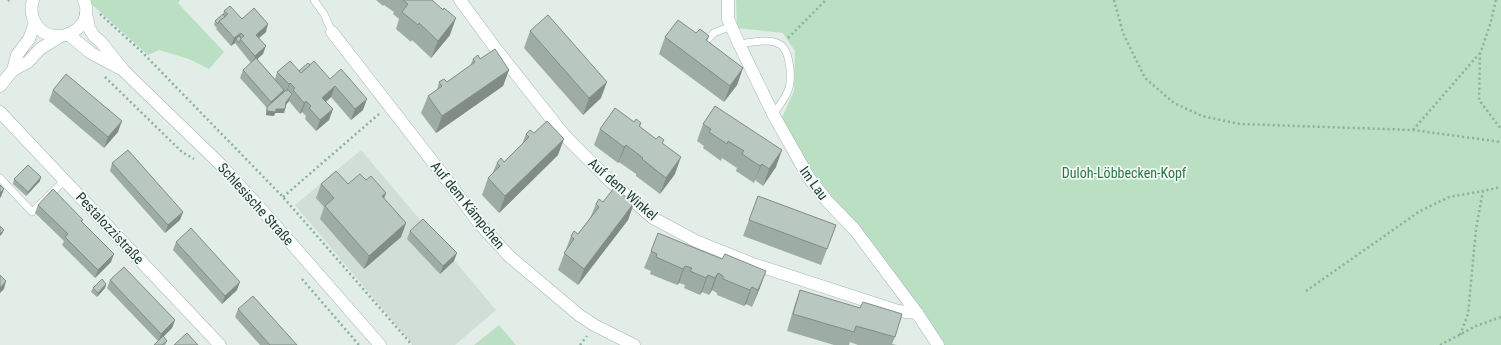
<svg xmlns="http://www.w3.org/2000/svg" width="1501" height="345" font-family="'Roboto Condensed',sans-serif">
<style>
.built{fill:#d1ddd7}
.green{fill:#bbdfc3}
.lines{fill:none;stroke-linecap:round;stroke-linejoin:round}
.service-casing{stroke:#a4b5af;stroke-width:8}
.minor-casing{stroke:#a4b5af;stroke-width:13}
.secondary-casing{stroke:#a0b9af;stroke-width:13}
.path{stroke:#82b2a0;stroke-width:2.5;stroke-dasharray:2 3;stroke-linecap:butt}
.service{stroke:#fff;stroke-width:7}
.minor{stroke:#fff;stroke-width:12}
.secondary{stroke:#fff;stroke-width:12}
.wall{fill:#9eaca6}
.shaded-wall{fill:#818c87}
.building{fill:#b8c8c1;stroke:#818c87}
.labels{text-anchor:middle;dominant-baseline:central;stroke-width:3.5;stroke-linejoin:round;paint-order:stroke}
.park-label{font-size:14px;fill:#2a7844;stroke:#f3f9f6}
.street-label{font-size:14px;fill:#213f36;stroke:#f3f9f6}
</style>
<rect width="100%" height="100%" fill="#e2ede8"/>
<path class="built" d="M361,150L496,310L455,345H413L295,205Z"/>
<g class="green">
<path d="M87,0H180L178,3L224,52L209,69L189,59L159,50L148,55Z"/>
<path d="M736,0H1501V345H940L810,176L780,122L794,91L795,51L783,33L737,28Z"/>
<path d="M499,325L516,345H474Z"/>
</g>
<g class="lines">
<g class="service-casing">
<g id="service">
<path d="M314,0L324,14L332,32"/>
<path d="M739,44C750,43 770,37 781,45C790,52 792,77 789,88C786,98 779,106 773,114"/>
<path d="M702,45L714,33L731,26"/>
<path d="M0,178L32,212L65,180"/>
</g>
</g>
<g class="minor-casing">
<g id="minor">
<path d="M460,0L496,49L565,136L611,182L653,218L696,241L753,264L898,311L917,313"/>
<path d="M728,0V19L739,44L773,114L809,178L828,202L855,230L917,313L938,345"/>
<path d="M332,32L450,184L478,222L509,256L579,315L594,325L634,345"/>
<path d="M13,70L17,55L29,39L35,23"/>
<path d="M0,86L13,70L28,62L40,49L59,37"/>
<path d="M0,112L220,345"/>
</g>
</g>
<g class="secondary-casing">
<g id="secondary">
<path d="M33,0C31,6 31,12 33,18C45,53 98,32 84,0"/>
<path d="M86,13L89,28L94,36L101,42L124,71L221,165L270,219L380,345"/>
<path d="M69,35L91,53L119,68"/>
</g>
</g>
<g class="path">
<path d="M1114,0L1123,33L1145,78L1174,103L1202,116L1240,124L1413,130L1501,142"/>
<path d="M1496,0L1490,25L1480,54L1479,100L1501,129"/>
<path d="M8,1L9,0"/>
<path d="M100,14L141,51L283,197L412,345"/>
<path d="M788,38L826,0"/>
<path d="M105,77L182,152L194,159"/>
<path d="M1413,130L1479,54"/>
<path d="M283,197L379,114"/>
<path d="M302,279L359,345"/>
<path d="M1306,291L1420,211L1449,197L1483,191"/>
<path d="M1460,335L1468,314L1476,229L1483,191L1501,187"/>
<path d="M580,345L587,336"/>
<path d="M1440,345L1476,326L1501,317"/>
</g>
<use href="#service" class="service"/>
<use href="#minor" class="minor"/>
<use href="#secondary" class="secondary"/>
</g>
<g class="wall">
<path d="M376,0H432L450,35L431,58L412,40L411,42L396,29L399,19L393,14L394,12L384,5L383,6Z"/>
<path d="M224,11L266,32L259,38L263,54L257,59L275,79L277,72L299,71L310,65L330,79L363,110L351,120L331,97L326,102L333,109L329,120L316,131L305,119L306,116L302,112L300,114L289,101L286,105L284,113H275L274,116L266,115V111L267,108L240,78L243,70L251,63L235,43L231,46L216,29L217,28L214,25L215,21L223,14Z"/>
<path d="M530,31L601,98L583,115L524,48Z"/>
<path d="M696,33L709,36L707,41L743,68L737,85L724,102L659,54L665,37Z"/>
<path d="M473,59H480L509,70L503,86L436,133L421,113L428,96L437,90L439,82H447L470,66Z"/>
<path d="M53,90L118,132L104,148L49,101Z"/>
<path d="M634,122L641,123L640,127L663,144L675,174L660,194L636,176V174L619,162L618,163L594,145L600,129Z"/>
<path d="M703,124L776,167L763,186L755,180L754,183L736,171L737,168L722,158L721,161L703,148L704,146L697,141Z"/>
<path d="M534,133L558,155L499,213L482,195L488,178L492,174L497,163L504,162L522,144L526,134Z"/>
<path d="M112,163L183,212L180,220L165,233L110,171Z"/>
<path d="M14,179L40,181L26,196L13,184Z"/>
<path d="M366,180L386,193L384,198L406,223L401,237L364,269L320,219L324,207L316,198L321,184H348Z"/>
<path d="M758,196L836,225L821,265L743,236Z"/>
<path d="M603,202L634,203L628,220L578,285L558,270L571,236L578,234L590,218L596,204Z"/>
<path d="M38,205L82,222L111,262L95,278L62,245L64,241L35,213Z"/>
<path d="M410,231L454,261L440,274L407,239Z"/>
<path d="M176,242L237,290L222,304L173,250Z"/>
<path d="M651,251L722,259L766,271L752,307L746,304L744,306L717,295V293L712,290L709,295L702,292L700,295L684,288L685,285L679,283L677,285L650,274L651,271L644,268Z"/>
<path d="M110,280L175,320L172,328L163,337L167,341L165,345H154L158,341L107,288Z"/>
<path d="M106,284L105,288L97,297L91,292L93,288Z"/>
<path d="M800,290L895,337L892,344L897,345H858L850,342L849,345H834L787,331L794,307Z"/>
<path d="M238,309L297,345H260L235,317Z"/>
</g>
<g class="shaded-wall">
<path d="M456,18L450,35L431,58L438,41Z"/>
<path d="M268,24L266,32L253,43L256,35Z"/>
<path d="M241,33L238,41L236,39L235,43L231,46L234,38Z"/>
<path d="M266,46L263,54L252,64L255,56Z"/>
<path d="M743,68L737,85L724,102L730,86Z"/>
<path d="M509,70L503,86L436,133L442,116Z"/>
<path d="M607,82L601,98L583,115L589,98Z"/>
<path d="M290,83L286,94L285,95L289,84Z"/>
<path d="M335,86L331,97L318,109L322,98Z"/>
<path d="M284,90L282,98L268,110L271,102Z"/>
<path d="M290,97L289,101L284,107L286,102Z"/>
<path d="M367,99L363,110L351,120L355,109Z"/>
<path d="M306,101L302,112L300,114L304,103Z"/>
<path d="M276,109H285L284,113H275L274,116L266,115L267,111Z"/>
<path d="M333,109L329,120L316,131L320,120Z"/>
<path d="M122,121L118,132L104,148L108,137Z"/>
<path d="M564,139L558,155L499,213L505,196Z"/>
<path d="M626,145L619,162L618,163L624,147Z"/>
<path d="M782,150L776,167L763,186L769,169Z"/>
<path d="M681,157L675,174L660,194L666,178Z"/>
<path d="M762,164L755,180L754,183L760,166Z"/>
<path d="M41,177L40,181L26,196L28,192Z"/>
<path d="M4,189L1,197L0,198V193Z"/>
<path d="M386,193L381,206L382,196Z"/>
<path d="M634,203L628,220L578,285L584,269Z"/>
<path d="M183,212L180,220L165,233L168,225Z"/>
<path d="M406,223L401,237L364,269L369,256Z"/>
<path d="M4,230L2,234L0,236V234Z"/>
<path d="M457,253L454,261L440,274L443,266Z"/>
<path d="M114,254L111,262L95,278L98,270Z"/>
<path d="M685,266L679,283L677,285L683,269Z"/>
<path d="M766,271L760,288L752,307L758,290Z"/>
<path d="M718,273L712,290L709,295L715,278Z"/>
<path d="M708,275L702,292L700,295L706,278Z"/>
<path d="M6,281L4,289L0,293V288Z"/>
<path d="M240,282L237,290L222,304L225,296Z"/>
<path d="M106,284L105,288L97,297L98,293Z"/>
<path d="M752,287L746,304L744,306L750,290Z"/>
<path d="M175,320L172,328L158,342L161,334Z"/>
</g>
<g class="building">
<path d="M403,0H432L443,10L444,8L456,18L438,41L419,23L418,25L402,12L408,4Z"/>
<path d="M230,6L242,19L254,8L268,24L256,35L266,46L255,56L240,39L244,36L241,33L234,38L219,21L228,14L224,11Z"/>
<path d="M223,14L225,17L219,21L218,24L215,21Z"/>
<path d="M548,15L607,82L589,98L530,31Z"/>
<path d="M678,20L696,33L700,29L709,36L706,40L743,68L730,86L665,37Z"/>
<path d="M239,36L241,38L239,43L236,39Z"/>
<path d="M495,49L509,70L442,116L428,96L442,86L439,82L444,79L447,82L475,62L473,59L478,55L480,59Z"/>
<path d="M256,58L284,90L271,102L243,70Z"/>
<path d="M290,61L301,73L314,61L330,79L341,69L367,99L355,109L335,86L322,98L333,109L320,120L309,108L311,106L306,101L304,103L293,90L295,88L290,83L289,84L277,72Z"/>
<path d="M308,63L310,65L301,73L299,71Z"/>
<path d="M66,74L122,121L108,137L53,90Z"/>
<path d="M288,90L292,94L290,97L286,102L285,109H276V112L267,111V107L285,91Z"/>
<path d="M715,106L782,150L769,169L762,164L760,166L742,154L744,151L728,141L727,144L709,132L711,129L703,124Z"/>
<path d="M615,108L634,122L636,119L641,123L639,126L656,139L659,136L664,140L662,143L681,157L666,178L642,159L643,158L634,151L626,145L624,147L600,129Z"/>
<path d="M547,121L564,139L505,196L488,178L500,166L497,163L501,158L504,162L529,137L526,134L530,130L534,133Z"/>
<path d="M128,150L183,212L168,225L112,163Z"/>
<path d="M28,165L41,177L28,192L14,179Z"/>
<path d="M336,171L348,184L360,174L366,180L371,176L386,193L382,196L406,223L369,256L325,206L334,198L321,184Z"/>
<path d="M0,185L4,189L0,193Z"/>
<path d="M614,188L634,203L584,269L564,253L574,239L571,236L574,231L578,234L599,207L596,204L599,199L603,202Z"/>
<path d="M53,189L83,220L81,221L114,254L98,270L65,237L68,234L38,205Z"/>
<path d="M758,196L836,225L827,249L749,220Z"/>
<path d="M423,219L457,253L443,266L410,231Z"/>
<path d="M0,226L4,230L0,234Z"/>
<path d="M191,228L240,282L225,296L176,242Z"/>
<path d="M658,233L722,259L725,254L766,271L758,290L752,287L750,290L723,279V276L718,273L715,278L708,275L706,278L690,271L692,268L685,266L683,269L656,257L657,254L651,251Z"/>
<path d="M124,267L175,320L161,334L110,280Z"/>
<path d="M0,275L6,281L0,288Z"/>
<path d="M102,279L106,284L98,293L93,288Z"/>
<path d="M800,290L860,308L863,302L902,314L895,337L856,326L854,332L793,314Z"/>
<path d="M253,296L297,345H270L238,309Z"/>
<path d="M187,333L198,345H174Z"/>
<path d="M163,336L167,341L162,345H154Z"/>
</g>
<g class="labels">
<g class="park-label">
<text x="1124" y="173">Duloh-Löbbecken-Kopf</text>
</g>
<g class="street-label">
<text transform="translate(814 183) rotate(54)">Im Lau</text>
<text transform="translate(623 189) rotate(41)">Auf dem Winkel</text>
<text transform="translate(256 204) rotate(48)">Schlesische Straße</text>
<text transform="translate(468 205) rotate(51)">Auf dem Kämpchen</text>
<text transform="translate(110 228) rotate(47)">Pestalozzistraße</text>
</g>
</g>
</svg>
